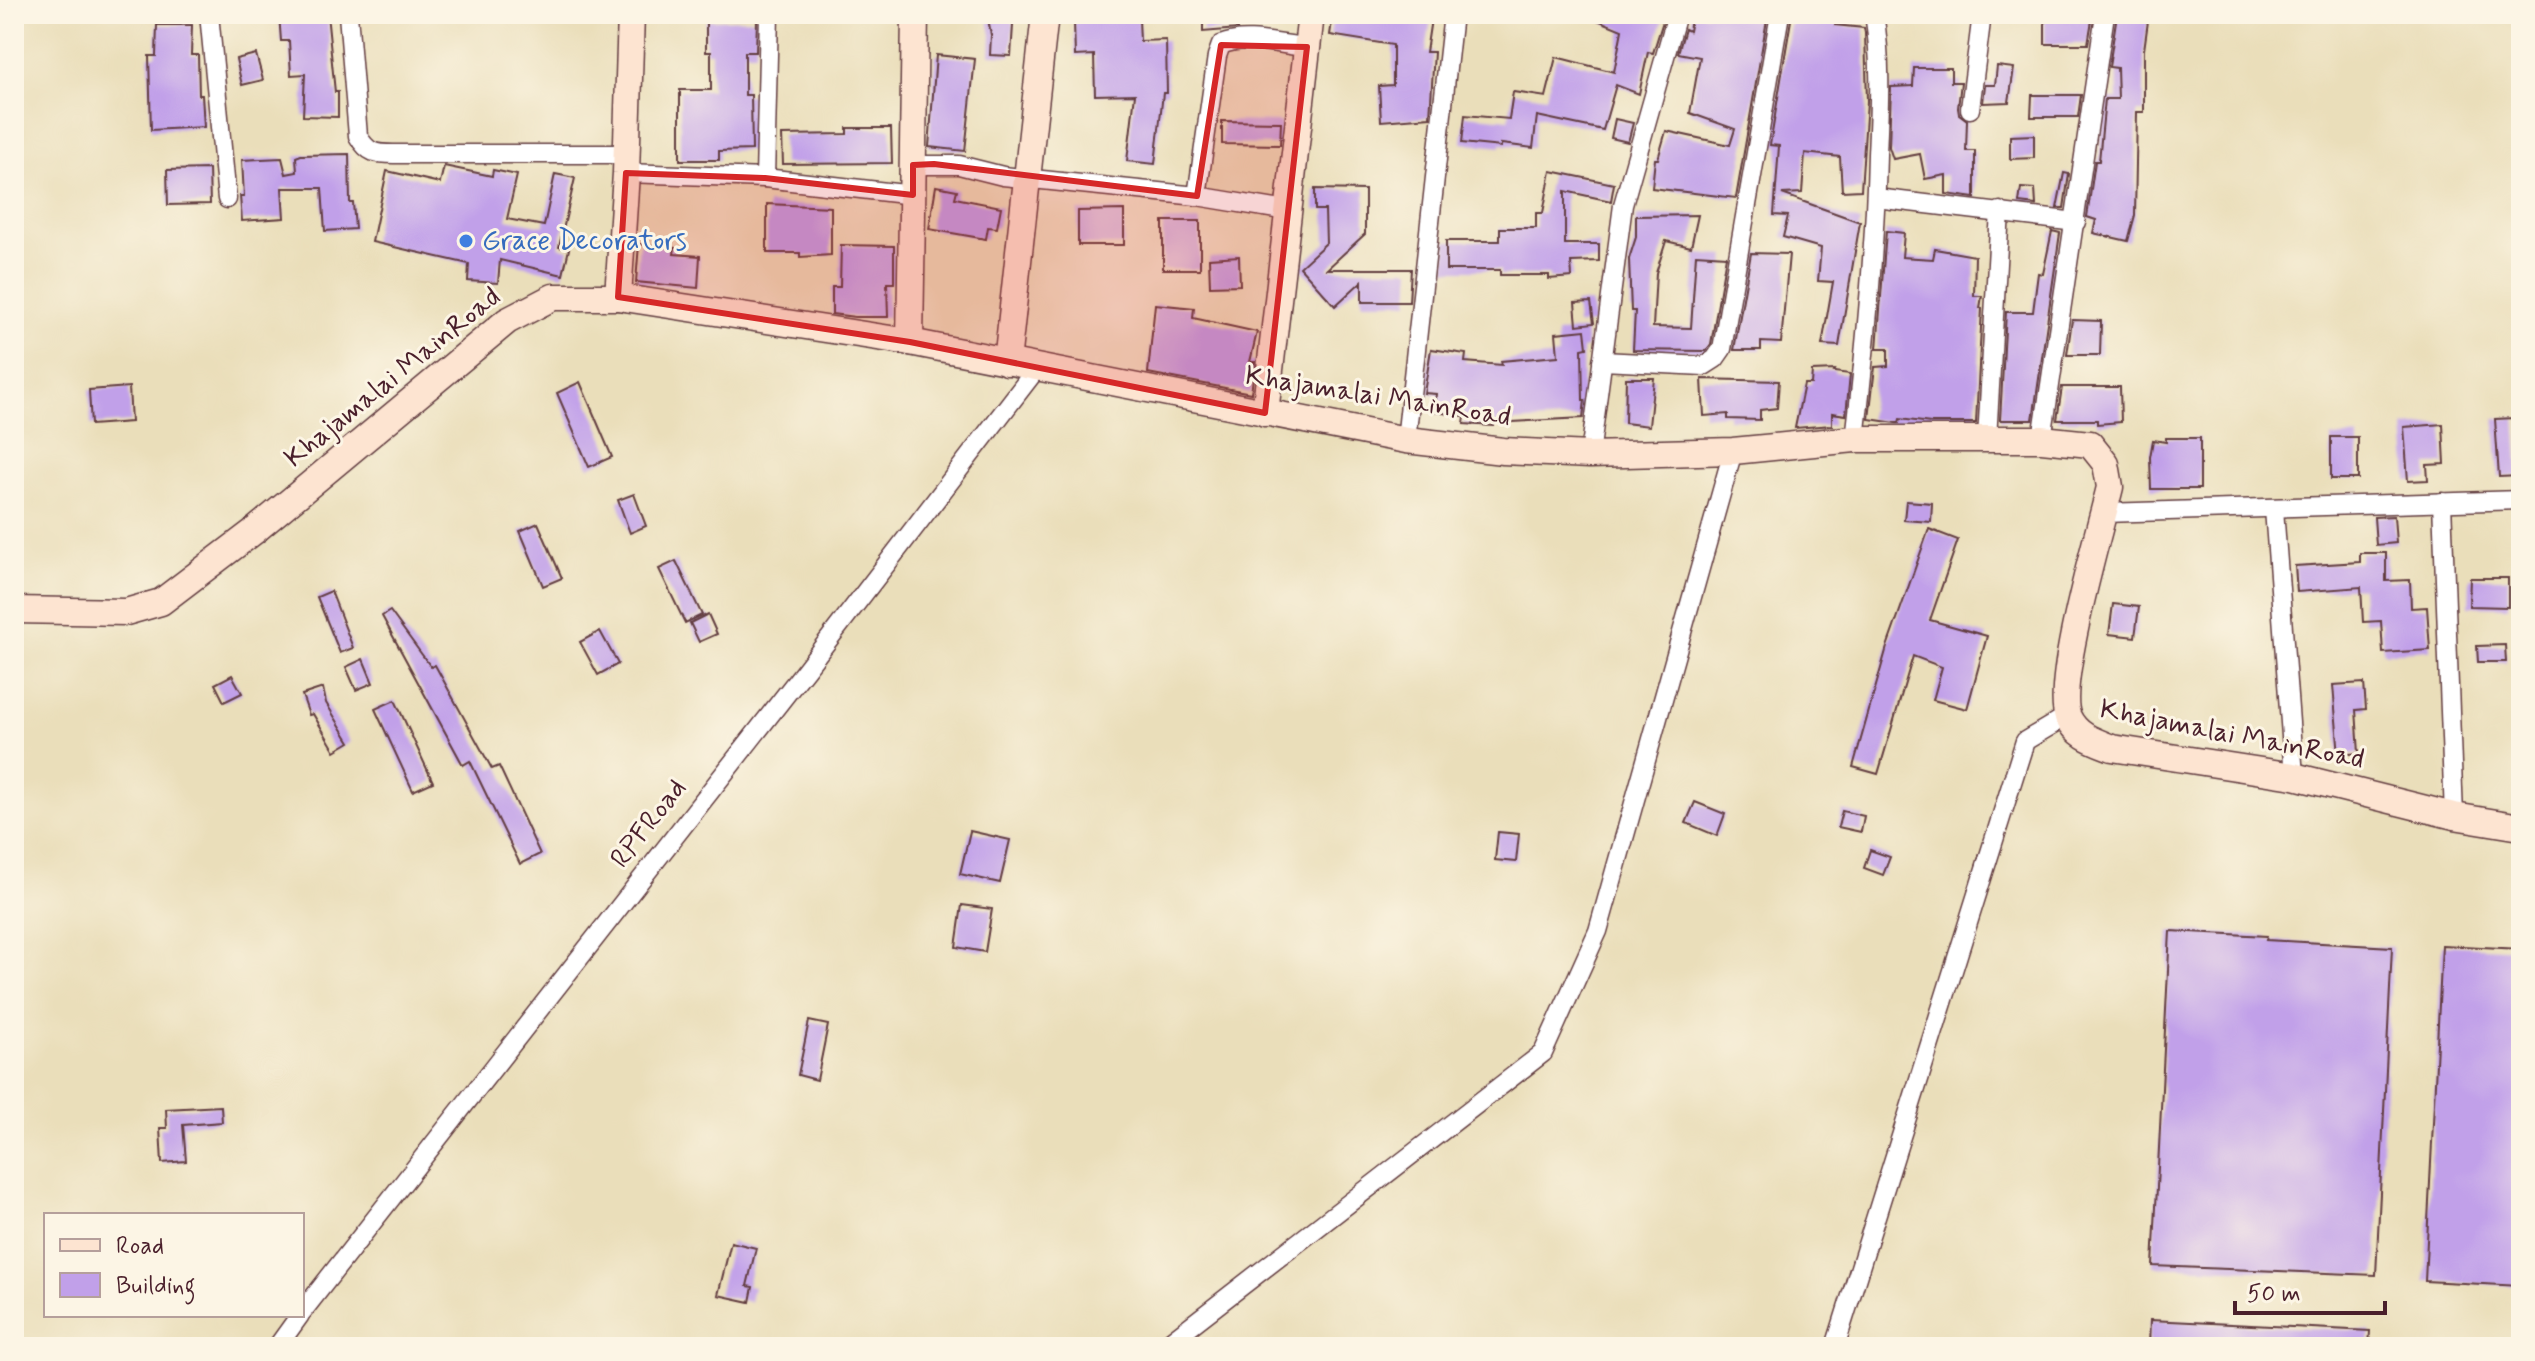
<svg xmlns="http://www.w3.org/2000/svg" width="2535" height="1361" font-family="Mynerve,sans-serif">
<style>
.building{fill:#c1a0e9}
.lines{fill:none;stroke-linecap:round;stroke-linejoin:round}
.street-casing{stroke:#623c40;stroke-width:21}
.secondary-casing{stroke:#623c40;stroke-width:29}
.street{stroke:#fff;stroke-width:18}
.secondary{stroke:#fde4d1;stroke-width:26}
.marked{fill:#d62828;fill-opacity:0.2;stroke:#d62828;stroke-width:6;stroke-linejoin:round}
.shop-dot{fill:#3f7fe0;stroke:#fcf5e5;stroke-width:3}
.labels{text-anchor:middle;dominant-baseline:central;stroke-width:6;stroke-linejoin:round;paint-order:stroke}
.shop-label{font-size:28px;fill:#366cbe;stroke:#fcf5e5;text-anchor:start}
.street-label{font-size:28px;fill:#4a1f2b;stroke:#fcf5e5}
</style>
<rect width="100%" height="100%" fill="#fcf5e5"/>
<filter id="ink" filterUnits="userSpaceOnUse"><feTurbulence type="fractalNoise" baseFrequency=".0125" numOctaves="2"/><feDisplacementMap in="SourceGraphic" scale="16" xChannelSelector="R" yChannelSelector="G"/><feConvolveMatrix kernelMatrix="1 2 1 2 8 2 1 2 1" color-interpolation-filters="sRGB"/></filter>
<filter id="wash" filterUnits="userSpaceOnUse"><feTurbulence type="fractalNoise" baseFrequency=".006" numOctaves="4" result="noise"/><feDisplacementMap in="SourceGraphic" scale="32" xChannelSelector="R" yChannelSelector="G"/><feGaussianBlur stdDeviation="1.8" result="paint"/><feColorMatrix in="noise" values="0 0 0 0 0 0 0 0 0 0 0 0 0 0 0 0 0 1.4 0 .05"/><feComposite in="paint" operator="in"/></filter>
<g filter="url(#wash)">
<rect width="100%" height="100%" fill="#eadeba"/>
<g id="blocks">
<g class="building">
<path d="M279,14H327L335,92H338V117L303,116L305,74L291,75L289,41H281Z"/>
<path d="M987,14H1011L1013,25L1011,56L990,55L991,35Z"/>
<path d="M1203,14H1238V29L1203,32Z"/>
<path d="M1333,14H1399L1431,19L1426,52H1434L1430,117L1381,121L1379,86L1393,85V45L1330,35Z"/>
<path d="M1583,14H1646L1663,21L1653,53L1648,52L1639,94L1616,85L1603,130L1537,116L1533,148L1501,144V147L1462,143L1465,115L1509,119L1513,92L1546,97L1556,57L1614,72L1622,30Z"/>
<path d="M1692,14H1768L1736,198L1652,188L1655,159H1658L1666,131L1730,145L1735,129L1690,113L1700,57L1678,53L1685,29L1689,31Z"/>
<path d="M1792,14H1837L1835,25L1864,28L1865,33L1867,101L1861,190L1842,191L1840,157L1805,153L1802,193L1782,194L1860,222L1839,346L1822,345L1833,282L1818,281L1821,248L1783,237L1788,216L1774,215L1779,146L1770,145Z"/>
<path d="M2045,14H2093L2088,44H2045Z"/>
<path d="M2117,14H2149L2144,50V112H2137L2135,215L2128,241L2093,233L2096,220L2087,217L2095,161H2099L2105,99H2118L2117,68L2109,67Z"/>
<path d="M757,19L756,52H745V95H751L752,150L719,151V160H680V90H711V52H706V20Z"/>
<path d="M1139,19L1140,41L1166,40L1167,93H1163L1155,164L1127,161L1135,94L1095,95L1094,55L1075,56L1074,21Z"/>
<path d="M157,25H192L191,55H198L199,95H202L204,127L151,130L149,56H156Z"/>
<path d="M256,54L263,80L242,85L236,59Z"/>
<path d="M936,55L975,59L965,151L929,147Z"/>
<path d="M1997,66L2014,68L2009,102L1983,103L1985,85H1995Z"/>
<path d="M1914,68H1951V82H1961L1958,108L1959,114L1967,120L1966,151H1975V198L1946,194V175L1925,179L1920,154L1893,159L1889,147L1891,87L1913,86Z"/>
<path d="M2032,95H2081L2078,117H2031Z"/>
<path d="M1615,119L1633,123L1628,142L1611,138Z"/>
<path d="M1222,121L1281,122L1280,145L1222,144Z"/>
<path d="M847,128H891L892,163L783,164L782,135L847,134Z"/>
<path d="M2034,135V158L2010,159V136Z"/>
<path d="M349,154L350,203H353L355,229L325,231L322,188H282L284,218L242,221L240,196H244L242,160L282,158L286,174L297,172L296,157L301,155Z"/>
<path d="M444,166L492,176L493,170L517,175L507,219L544,226L555,174L575,178L559,247L569,249L563,275L500,260L498,283L468,281L469,264L372,242L387,171L440,183Z"/>
<path d="M209,169L210,204L168,205L167,170Z"/>
<path d="M1551,171L1614,184L1611,201L1565,191V244H1599V261L1571,262L1572,277L1549,279V275H1500V270H1446V241H1500V228H1536V213H1543Z"/>
<path d="M2064,173L2069,174L2064,208H2057Z"/>
<path d="M936,186L957,190L955,198L1001,207L997,228L988,227L986,239L929,229Z"/>
<path d="M2021,188L2035,189L2036,205L2019,203Z"/>
<path d="M1315,189L1365,190V234L1327,269H1411L1409,302H1362V281L1335,306L1300,267L1326,243L1325,210H1315Z"/>
<path d="M767,204L831,207V255L800,257V253H767Z"/>
<path d="M1124,210V245H1078V211Z"/>
<path d="M1698,215L1691,247L1666,241L1656,273L1653,327L1691,328L1696,254L1726,256L1711,344L1706,351L1633,350L1635,311H1631L1629,259L1636,237V216Z"/>
<rect x="1163" y="221" width="37" height="48"/>
<path d="M1886,231L1904,233L1902,257L1933,259L1935,249L1975,256L1974,296H1982L1980,308H1982L1976,423H1931L1900,419L1899,423H1896L1869,419L1875,367L1888,366V349H1877Z"/>
<path d="M2052,231L2060,233L2033,420H2000L2006,312H2033L2038,273L2043,274Z"/>
<path d="M639,244L675,248L674,254L700,256L698,288L636,282Z"/>
<path d="M841,245L894,246V283H887L888,317H855L832,314V287H840Z"/>
<path d="M1751,253L1789,254L1781,343L1761,342V350H1734Z"/>
<path d="M1239,256L1240,285L1210,286L1209,258Z"/>
<path d="M1591,302L1594,323L1577,325L1575,303Z"/>
<path d="M1155,304L1194,308L1193,318L1257,332L1250,362H1255L1251,393L1148,373Z"/>
<path d="M2072,320L2101,321L2100,355H2067Z"/>
<path d="M1585,330L1587,348L1582,349L1583,400H1585L1583,418L1494,423V426L1464,424L1465,416L1434,412L1436,394L1424,393L1431,349L1466,354L1465,362L1502,365L1501,361L1558,356L1556,333Z"/>
<path d="M1835,370L1834,372L1850,374L1846,415L1832,413V425L1795,428L1804,384H1811L1812,371Z"/>
<path d="M1626,378H1654L1649,426L1625,423Z"/>
<path d="M1702,379L1779,381L1777,408L1760,410V420L1728,419V414L1704,416Z"/>
<path d="M580,382L612,457L589,467L557,393Z"/>
<path d="M129,387L131,422L91,425L89,390Z"/>
<path d="M2062,387H2120L2121,422L2097,424V420H2057Z"/>
<path d="M2515,418L2519,476L2499,477L2495,419Z"/>
<path d="M2443,424L2445,464L2427,465L2428,480L2408,481L2404,427Z"/>
<rect x="2331" y="437" width="27" height="42"/>
<path d="M2166,438H2200V489H2151L2150,457L2153,440L2166,442Z"/>
<path d="M634,494L646,526L630,533L618,500Z"/>
<path d="M1906,501L1932,503L1931,522L1904,520Z"/>
<path d="M2394,516L2396,543L2376,545L2374,517Z"/>
<path d="M538,523L562,578L543,586L520,531Z"/>
<path d="M1929,529L1958,540L1930,620L1987,636L1967,709L1933,700L1942,667L1913,656L1878,774L1853,767L1887,647Z"/>
<path d="M2360,553H2386V581L2410,580L2411,608L2427,607L2430,650L2383,653L2381,621L2363,622L2361,587L2297,592L2295,566L2360,562Z"/>
<path d="M676,561L702,615L685,623L659,569Z"/>
<path d="M2470,578H2508V607L2469,606Z"/>
<path d="M331,591L353,648L340,653L317,597Z"/>
<path d="M2113,604L2139,607L2135,637L2109,634Z"/>
<path d="M390,611L431,667L435,665L492,769L499,766L540,854L520,864L470,761L463,765L382,616Z"/>
<path d="M708,614L717,634L699,642L690,623Z"/>
<path d="M600,631L618,664L598,675L580,642Z"/>
<path d="M2505,645L2506,662H2478L2477,646Z"/>
<path d="M363,659L373,683L356,690L346,667Z"/>
<path d="M232,675L242,693L224,702L215,684Z"/>
<path d="M2364,683L2366,709L2356,710L2359,753L2339,755L2333,685Z"/>
<path d="M323,688L326,703L350,742L335,751L313,714L309,715L302,695Z"/>
<path d="M395,700L433,782L413,791L375,709Z"/>
<path d="M1695,802L1725,814L1717,836L1686,823Z"/>
<path d="M1842,811L1864,816L1861,832L1838,827Z"/>
<path d="M970,831L1010,840L1000,883L960,874Z"/>
<path d="M1498,832L1519,834L1516,862L1495,860Z"/>
<path d="M1870,850L1890,857L1883,875L1864,868Z"/>
<path d="M962,905L992,909L985,952L956,947Z"/>
<path d="M2170,931L2267,936L2266,940L2392,947L2376,1275L2153,1266Z"/>
<path d="M2442,945L2521,949V1286L2425,1281Z"/>
<path d="M809,1021L828,1025L817,1080L798,1075Z"/>
<path d="M221,1106L222,1122L183,1125L186,1161L162,1163L160,1128H167L166,1109Z"/>
<path d="M731,1242L756,1248L747,1286L753,1287L750,1302L718,1295Z"/>
<path d="M2150,1320L2370,1331L2369,1347H2149Z"/>
</g>
</g>
</g>
<g filter="url(#ink)">
<use href="#blocks" fill-opacity="0" stroke="#623c40" stroke-width="2"/>
<g class="lines">
<g class="street-casing">
<g id="street">
<path d="M209,14L227,199"/>
<path d="M348,14L358,136C369,155 377,154 397,154H626"/>
<path d="M1970,109L1982,14"/>
<path d="M913,165H959L1003,176L1197,196L1288,211"/>
<path d="M626,173L765,178L913,195"/>
<path d="M765,178L769,14"/>
<path d="M1197,196L1217,56L1221,45C1245,34 1281,45 1307,47"/>
<path d="M1876,198L2076,222"/>
<path d="M1602,361L1704,366L1715,359L1722,349L1780,14"/>
<path d="M1855,439C1866,344 1875,250 1877,154C1879,107 1882,61 1874,14"/>
<path d="M1987,439L2000,211"/>
<path d="M2042,439L2105,14"/>
<path d="M1406,440L1453,14"/>
<path d="M1590,455L1623,205L1677,14"/>
<path d="M2442,502L2454,816"/>
<path d="M2274,509L2294,776"/>
<path d="M2104,513L2521,500"/>
<path d="M302,1312L806,669L1037,368"/>
<path d="M277,1347L300,1315"/>
<path d="M1163,1347L1543,1053L1598,931L1733,451"/>
<path d="M1835,1347L2025,741L2067,716"/>
</g>
</g>
<g class="secondary-casing">
<g id="secondary">
<path d="M618,297L626,173L631,14"/>
<path d="M910,342L915,14"/>
<path d="M1007,362L1045,14"/>
<path d="M1265,413L1311,14"/>
<path d="M14,610L126,612L161,602L253,532L507,321L553,297H618L910,342L1406,440L1503,451L1590,455L1733,451L1855,439H2042L2090,444L2106,464L2110,487C2100,529 2054,685 2068,717C2077,736 2094,741 2112,748L2294,776L2454,816L2521,827"/>
</g>
</g>
<use href="#street" class="street"/>
<use href="#secondary" class="secondary"/>
</g>
</g>
<path class="marked" d="M1221,45L1307,47L1265,413L910,342L618,297L626,173L765,178L913,195V165L934,164L1197,196Z"/>
<circle class="shop-dot" cx="466" cy="241" r="8"/>
<g class="labels">
<g class="shop-label">
<text x="482" y="241">Grace Decorators</text>
</g>
<g class="street-label">
<text transform="translate(393 378) rotate(-39)">Khajamalai MainRoad</text>
<text transform="translate(1378 397) rotate(9)">Khajamalai MainRoad</text>
<text transform="translate(2232 735) rotate(11)">Khajamalai MainRoad</text>
<text transform="translate(649 824) rotate(-52)">RPFRoad</text>
</g>
</g>
<rect width="2535" height="1361" fill="none" stroke="#fcf5e5" stroke-width="48"/>
<rect x="44" y="1213" width="260" height="104" fill="#fcf5e5" stroke="#b59f9b" stroke-width="2"/>
<rect x="60" y="1239" width="40" height="12" fill="#fde4d1" stroke="#b59f9b" stroke-width="2"/>
<text x="116" y="1253" font-size="24" fill="#4a1f2b">Road</text>
<rect x="60" y="1273" width="40" height="24" fill="#c1a0e9" stroke="#b59f9b" stroke-width="2"/>
<text x="116" y="1293" font-size="24" fill="#4a1f2b">Building</text>
<path d="M2235 1301v12h150v-12" fill="none" stroke="#4a1f2b" stroke-width="4"/>
<text x="2247" y="1301" font-size="24" fill="#4a1f2b" stroke="#fcf5e5" stroke-width="6" paint-order="stroke">50 m</text>
</svg>
